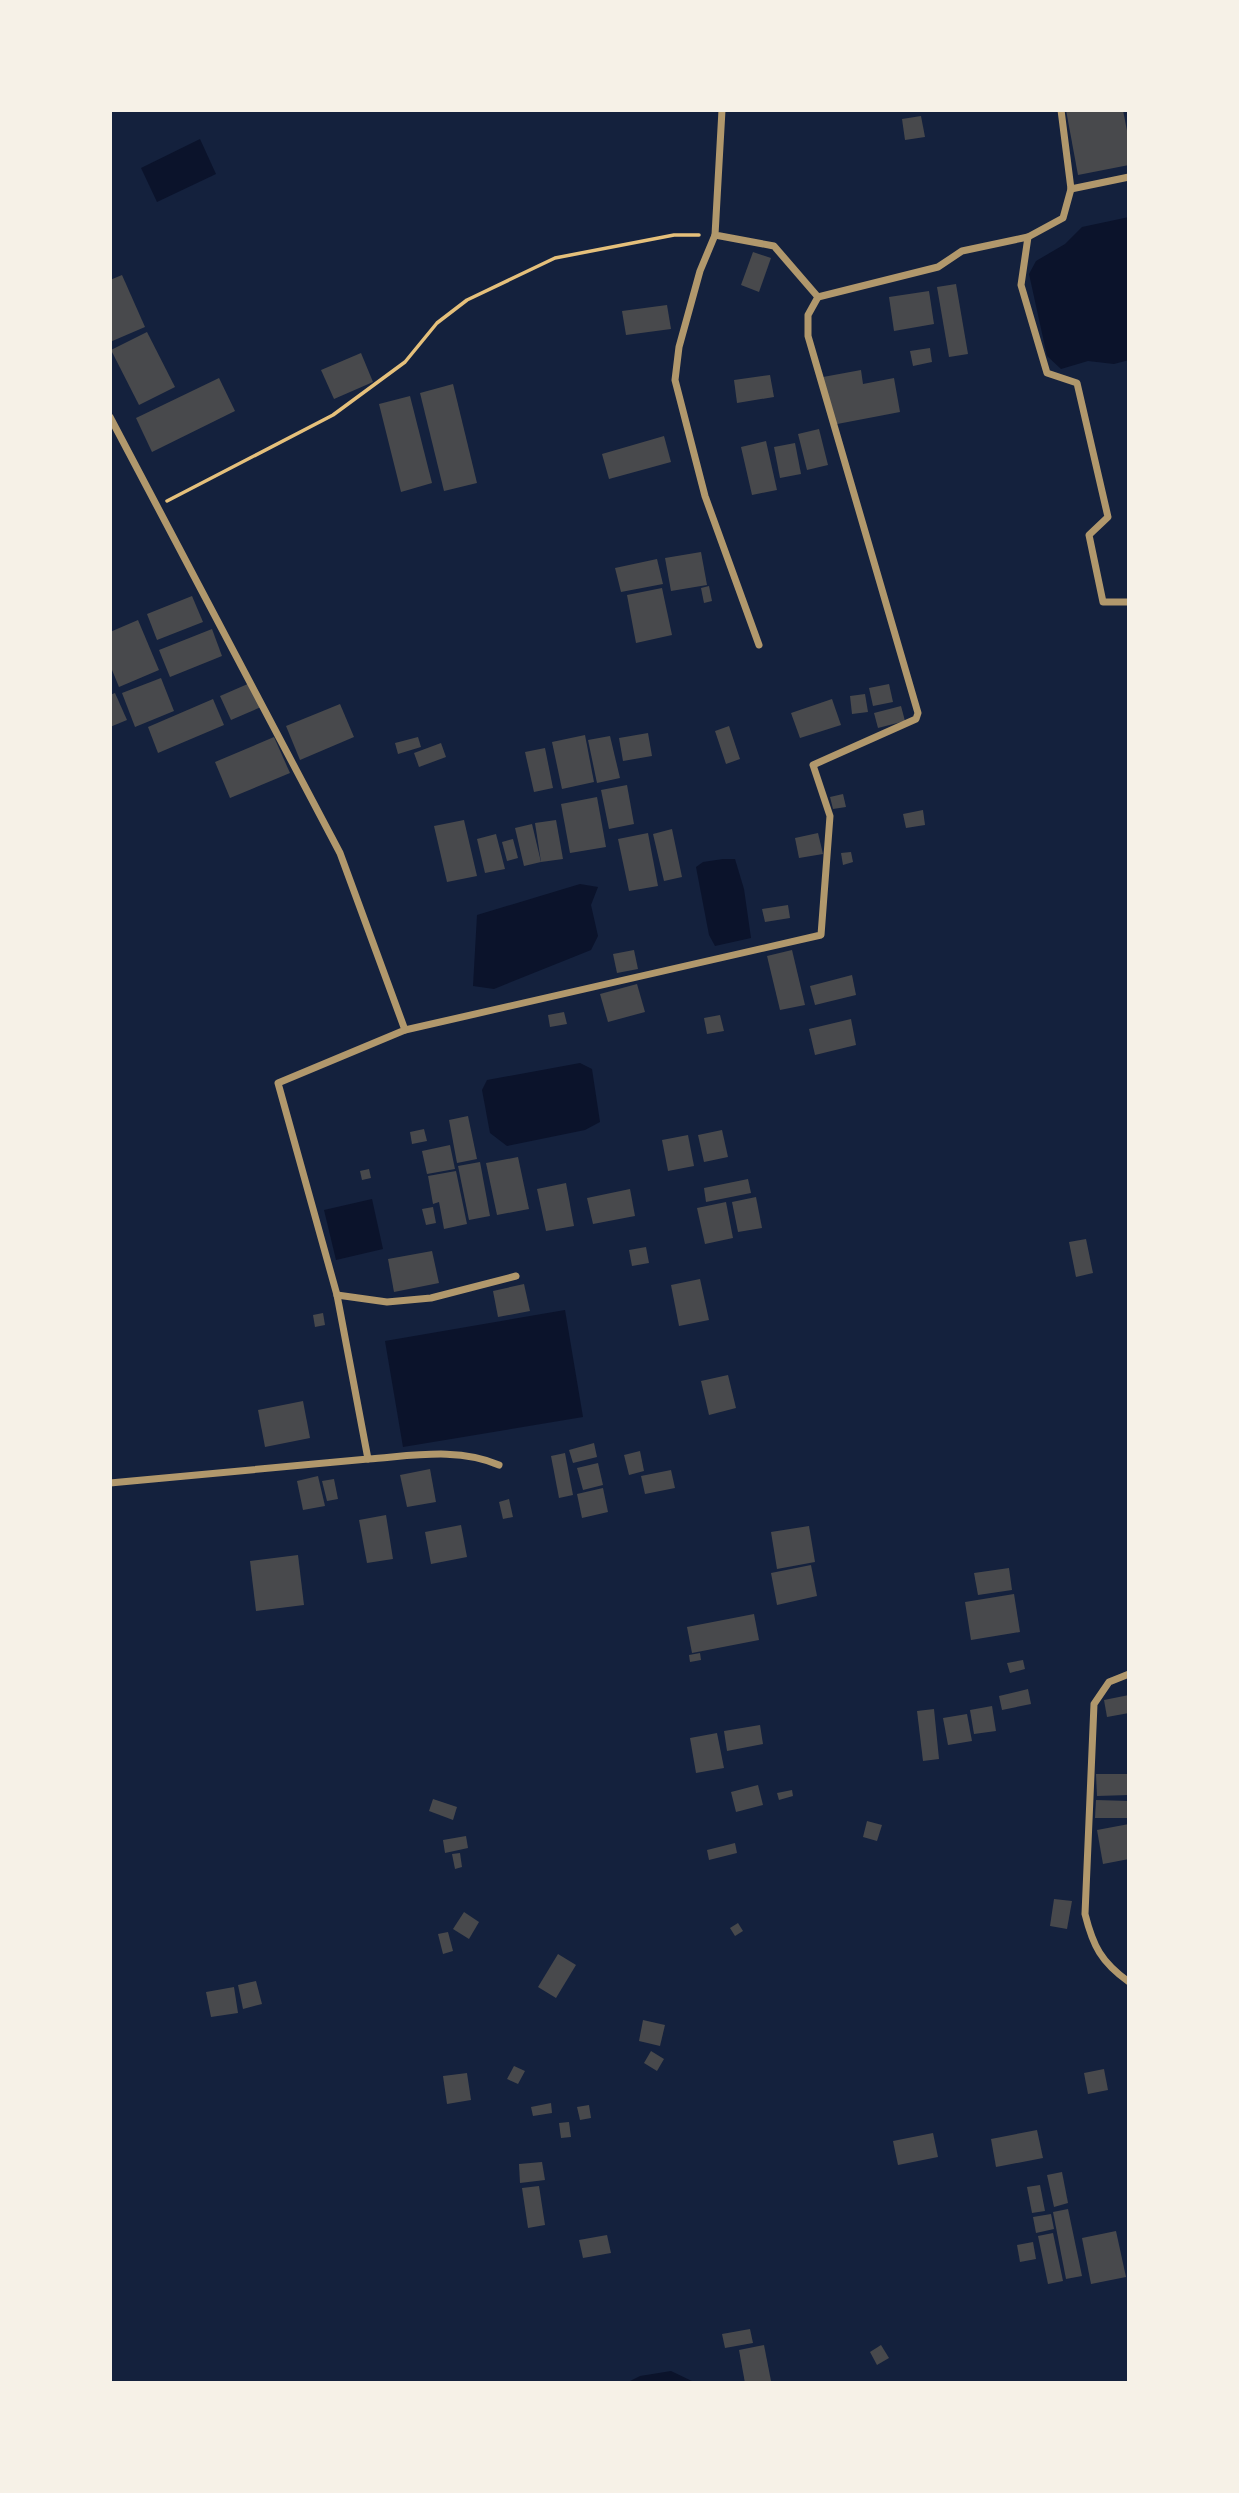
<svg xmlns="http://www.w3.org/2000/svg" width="1239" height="2493" font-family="'Titillium Web',sans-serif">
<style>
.water{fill:#0b132b}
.building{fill:#48494c}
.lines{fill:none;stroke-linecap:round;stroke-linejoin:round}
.path{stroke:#e5c07b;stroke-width:3.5}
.minor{stroke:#b1986c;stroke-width:7}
</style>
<rect width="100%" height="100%" fill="#14213d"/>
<g class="water">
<path d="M200,139L216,174L157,202L141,168Z"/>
<path d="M1129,217V360L1114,364L1088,361L1061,369L1047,356L1029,274L1036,261L1065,244L1082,227Z"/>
<path d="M723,859H735L744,889L751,938L715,946L709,935L696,867L703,862Z"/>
<path d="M580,884L598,887L591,905L598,936L591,950L494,989L473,986L477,915Z"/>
<path d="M580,1063L592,1069L600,1122L585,1130L507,1146L490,1133L482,1090L487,1080Z"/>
<path d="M372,1199L383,1249L336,1260L324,1210Z"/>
<path d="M565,1310L583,1417L403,1447L385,1341Z"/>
<path d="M671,2371L696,2383H626L640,2376Z"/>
</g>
<g class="building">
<path d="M1066,110H1123L1129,141V165L1078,175Z"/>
<path d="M921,116L925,137L905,140L902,119Z"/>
<path d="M753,252L771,258L759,292L741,285Z"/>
<path d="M122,275L145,327L110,342V280Z"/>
<path d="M956,284L968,354L949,357L937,287Z"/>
<path d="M929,291L934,324L894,331L889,297Z"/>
<path d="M667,305L671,329L626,335L622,311Z"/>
<path d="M147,332L175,387L139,405L111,350Z"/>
<path d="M930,348L932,362L913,366L910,351Z"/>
<path d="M361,353L373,382L334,399L321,370Z"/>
<path d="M861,370L863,384L894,378L900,412L832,425L823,377Z"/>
<path d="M770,375L774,397L737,403L734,380Z"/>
<path d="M219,378L235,411L152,452L136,418Z"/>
<path d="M453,384L477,483L444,491L420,393Z"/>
<path d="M410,396L432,483L401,492L379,404Z"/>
<path d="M819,429L828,465L807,470L798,434Z"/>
<path d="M664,436L671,462L609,479L602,454Z"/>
<path d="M766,441L777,490L752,495L741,447Z"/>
<path d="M795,443L801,474L780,478L774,447Z"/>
<path d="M701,552L707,585L671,591L665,558Z"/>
<path d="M657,559L663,584L621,592L615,568Z"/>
<path d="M709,586L712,601L704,603L701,588Z"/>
<path d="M662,588L672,635L636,643L627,595Z"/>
<path d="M192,596L203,622L157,640L147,614Z"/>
<path d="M138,620L159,670L119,687L110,665V632Z"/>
<path d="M212,629L222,656L170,677L159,650Z"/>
<path d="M161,678L174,711L135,727L122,693Z"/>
<path d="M250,683L261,707L231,720L220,696Z"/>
<path d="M889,684L893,702L873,706L869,688Z"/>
<path d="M115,693L127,720L110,727V695Z"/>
<path d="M865,694L868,712L852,714L850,696Z"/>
<path d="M213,699L224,725L158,753L148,727Z"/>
<path d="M832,699L841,725L800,738L791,713Z"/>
<path d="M340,704L354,737L300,760L286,726Z"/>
<path d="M901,706L905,721L878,728L874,713Z"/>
<path d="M729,726L740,759L726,764L715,731Z"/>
<path d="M648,733L652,756L623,761L619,738Z"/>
<path d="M585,735L594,782L562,789L552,742Z"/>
<path d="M610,736L620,778L597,783L588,740Z"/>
<path d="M274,737L290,773L230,798L215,762Z"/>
<path d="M418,737L421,747L398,754L395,743Z"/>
<path d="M441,743L446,757L419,767L414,753Z"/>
<path d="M545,748L553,788L534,792L525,752Z"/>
<path d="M627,785L634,824L609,829L601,790Z"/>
<path d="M843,794L846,807L833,809L830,797Z"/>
<path d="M597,797L606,847L570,853L561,804Z"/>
<path d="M923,810L925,825L906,828L903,814Z"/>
<path d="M464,820L477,876L447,882L434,826Z"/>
<path d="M556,820L563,859L541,862L535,823Z"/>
<path d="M532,824L541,862L524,866L515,828Z"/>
<path d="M672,829L682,877L664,881L653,834Z"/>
<path d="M648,833L658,886L629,891L618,839Z"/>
<path d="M818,833L823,854L799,858L795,838Z"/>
<path d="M496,834L505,869L485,873L477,839Z"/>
<path d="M513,839L518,858L507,861L502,842Z"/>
<path d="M851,852L853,862L843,865L841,853Z"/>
<path d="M788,905L790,918L765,922L762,909Z"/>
<path d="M634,950L638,969L617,973L613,954Z"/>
<path d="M792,950L805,1005L780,1010L767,956Z"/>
<path d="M852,975L856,995L815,1005L810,986Z"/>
<path d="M637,984L645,1012L608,1022L600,994Z"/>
<path d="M564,1012L567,1024L550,1027L548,1015Z"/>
<path d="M720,1015L724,1031L707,1034L704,1018Z"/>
<path d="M851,1019L856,1045L815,1055L809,1029Z"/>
<path d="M468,1116L477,1159L457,1163L449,1120Z"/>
<path d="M424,1129L427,1141L412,1144L410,1132Z"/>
<path d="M722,1130L728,1157L704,1162L698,1135Z"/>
<path d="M688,1135L694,1166L668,1171L662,1140Z"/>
<path d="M450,1145L455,1169L427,1174L422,1151Z"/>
<path d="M518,1157L529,1209L497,1215L486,1163Z"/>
<path d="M480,1162L490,1216L469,1220L458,1166Z"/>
<path d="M369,1169L371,1178L362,1180L360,1171Z"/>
<path d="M456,1171L467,1224L444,1229L439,1202L433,1204L428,1176Z"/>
<path d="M748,1179L751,1193L706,1202L704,1188Z"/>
<path d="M566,1183L574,1226L546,1231L537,1189Z"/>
<path d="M630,1189L635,1216L593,1224L587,1198Z"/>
<path d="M756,1197L762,1228L738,1232L732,1202Z"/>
<path d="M726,1202L733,1238L705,1244L697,1208Z"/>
<path d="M433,1207L436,1223L426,1225L422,1209Z"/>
<path d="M1086,1239L1093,1273L1076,1277L1069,1242Z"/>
<path d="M646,1247L649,1263L632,1266L629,1250Z"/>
<path d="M432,1251L439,1283L394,1292L388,1259Z"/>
<path d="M700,1279L709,1320L679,1326L671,1285Z"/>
<path d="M524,1284L530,1311L498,1317L493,1291Z"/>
<path d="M323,1313L325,1325L315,1327L313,1315Z"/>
<path d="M728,1375L736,1408L709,1415L701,1381Z"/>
<path d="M303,1401L310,1438L265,1447L258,1410Z"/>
<path d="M594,1443L597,1457L573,1463L569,1450Z"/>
<path d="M640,1451L644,1471L629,1475L624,1455Z"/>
<path d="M565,1453L573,1495L559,1498L551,1456Z"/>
<path d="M598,1463L603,1485L583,1490L577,1468Z"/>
<path d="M430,1469L436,1502L407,1507L400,1475Z"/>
<path d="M671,1470L675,1488L645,1494L641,1476Z"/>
<path d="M318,1476L325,1506L303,1510L297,1481Z"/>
<path d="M334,1479L338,1499L327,1501L322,1481Z"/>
<path d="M603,1488L608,1512L582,1518L577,1494Z"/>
<path d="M509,1499L513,1517L503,1519L499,1502Z"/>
<path d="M386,1515L393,1559L367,1563L359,1520Z"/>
<path d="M461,1525L467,1557L431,1564L425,1532Z"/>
<path d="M809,1526L815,1562L777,1569L771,1532Z"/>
<path d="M298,1555L304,1605L256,1611L250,1561Z"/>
<path d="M811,1565L817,1596L777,1605L771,1573Z"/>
<path d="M1009,1568L1012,1590L978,1595L974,1573Z"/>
<path d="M1014,1594L1020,1632L971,1640L965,1602Z"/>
<path d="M754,1614L759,1640L692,1653L687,1627Z"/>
<path d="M700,1653L701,1660L690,1662L689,1655Z"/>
<path d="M1023,1660L1025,1669L1010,1673L1007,1663Z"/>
<path d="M1028,1689L1031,1704L1002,1710L999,1696Z"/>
<path d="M1129,1695V1713L1107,1717L1104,1700Z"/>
<path d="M992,1706L996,1731L974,1734L970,1710Z"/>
<path d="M934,1709L939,1759L923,1761L917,1711Z"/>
<path d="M967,1714L972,1741L948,1745L943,1718Z"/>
<path d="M760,1725L763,1744L727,1751L724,1731Z"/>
<path d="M717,1733L724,1768L696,1773L690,1738Z"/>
<path d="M1096,1774H1129V1795L1097,1796Z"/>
<path d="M758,1785L763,1805L736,1812L731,1792Z"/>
<path d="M792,1790L793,1796L779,1800L777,1793Z"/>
<path d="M433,1799L457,1807L453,1820L429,1811Z"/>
<path d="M1096,1800L1129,1801V1818H1095Z"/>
<path d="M867,1821L882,1825L877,1841L863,1837Z"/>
<path d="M1129,1824V1859L1103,1864L1097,1830Z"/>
<path d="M466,1836L468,1848L445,1853L443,1840Z"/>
<path d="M735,1843L737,1853L709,1860L707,1850Z"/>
<path d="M460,1853L462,1867L455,1869L452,1854Z"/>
<path d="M1054,1899L1072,1901L1067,1929L1050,1926Z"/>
<path d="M464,1912L479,1922L469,1939L453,1929Z"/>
<path d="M738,1923L743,1931L735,1936L730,1928Z"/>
<path d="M448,1932L453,1951L443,1954L438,1934Z"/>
<path d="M558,1954L576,1965L556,1998L538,1987Z"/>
<path d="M256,1981L262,2004L243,2009L238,1985Z"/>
<path d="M234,1987L238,2013L211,2017L206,1992Z"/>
<path d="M643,2020L665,2025L660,2046L639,2041Z"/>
<path d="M651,2051L664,2059L657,2071L644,2063Z"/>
<path d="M514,2066L525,2071L518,2084L507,2079Z"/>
<path d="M1104,2069L1108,2090L1088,2094L1084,2073Z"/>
<path d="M467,2073L471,2100L447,2104L443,2076Z"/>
<path d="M551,2103L552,2113L533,2116L531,2107Z"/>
<path d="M589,2105L591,2118L580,2120L577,2107Z"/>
<path d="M569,2122L571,2137L561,2138L559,2123Z"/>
<path d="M1037,2130L1043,2158L996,2167L991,2139Z"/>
<path d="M933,2133L938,2157L898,2165L893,2141Z"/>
<path d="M542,2162L545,2180L520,2183L519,2164Z"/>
<path d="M1062,2172L1068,2203L1054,2207L1047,2175Z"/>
<path d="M1040,2185L1045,2211L1032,2213L1027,2187Z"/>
<path d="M539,2186L545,2225L528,2228L522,2188Z"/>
<path d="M1068,2209L1082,2276L1066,2279L1053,2212Z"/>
<path d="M1051,2214L1054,2229L1036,2233L1033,2217Z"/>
<path d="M1116,2231L1126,2277L1091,2284L1082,2238Z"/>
<path d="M1053,2233L1063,2281L1048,2284L1038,2236Z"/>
<path d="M607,2235L611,2253L583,2258L579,2240Z"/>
<path d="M1033,2242L1036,2259L1020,2262L1017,2245Z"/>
<path d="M750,2329L753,2343L725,2348L722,2334Z"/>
<path d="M764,2345L771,2381L745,2383L739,2350Z"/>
<path d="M881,2345L889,2358L877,2365L870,2352Z"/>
</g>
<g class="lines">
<path class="path" d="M167,501L333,415L405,362L437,323L467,300L555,258L674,235H699"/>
<g class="minor">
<path d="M1071,189L1129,177"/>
<path d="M715,235L700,271L679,347L675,380L705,496L759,645"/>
<path d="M1028,237L1021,285L1047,373L1077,383L1108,517L1089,535L1103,602H1129"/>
<path d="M818,297L938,267L962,251L1028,237L1063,218L1071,189L1061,110"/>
<path d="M110,417L340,853L405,1030L278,1083L337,1295L368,1459L110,1483"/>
<path d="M405,1030L821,935L830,816L813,765L916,719L918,713L808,336V315L818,297L774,246L715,235L722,110"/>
<path d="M337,1295L387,1302L431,1298L516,1276"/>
<path d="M368,1459C412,1456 458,1447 499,1465"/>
<path d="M1129,1674L1109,1682L1094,1704L1085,1914C1093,1946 1101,1962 1129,1982"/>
</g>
</g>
<rect width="1239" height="2493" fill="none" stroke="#f6f1e7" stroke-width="224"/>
</svg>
